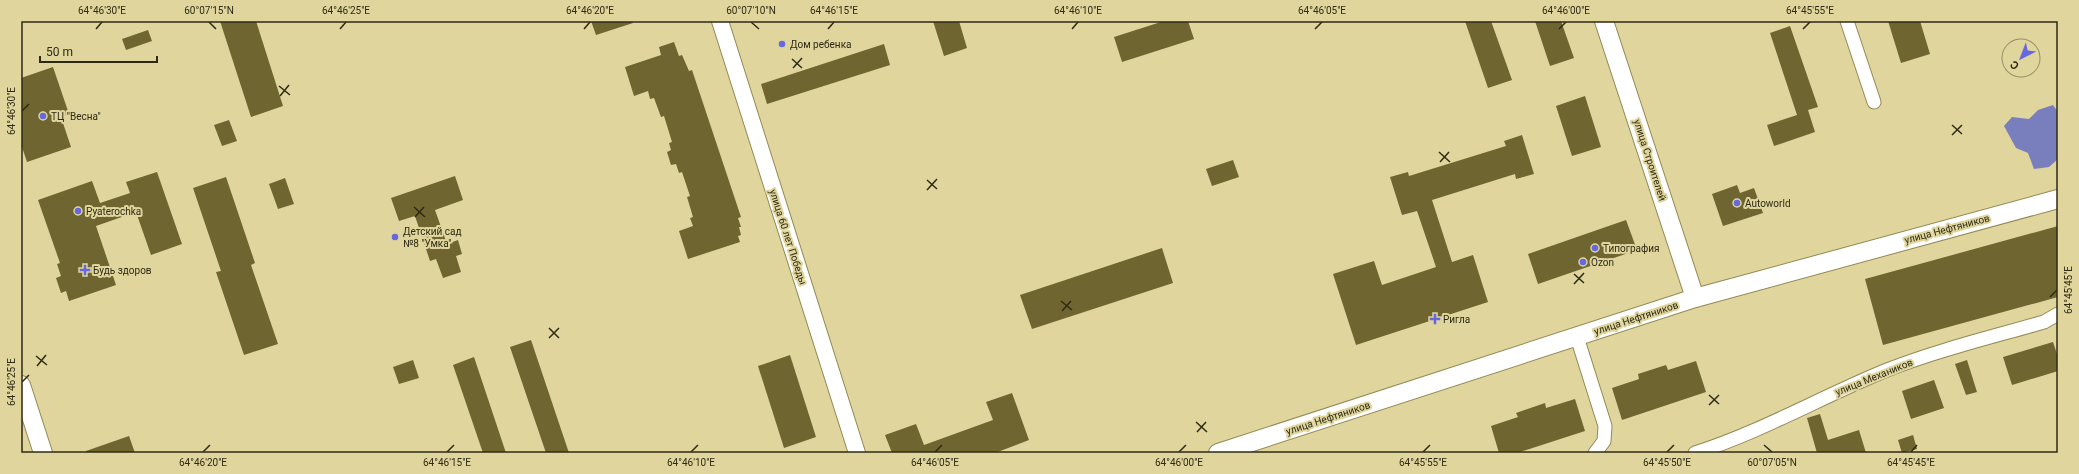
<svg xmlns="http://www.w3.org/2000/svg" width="2079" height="474" font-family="Roboto,sans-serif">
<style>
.water{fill:#797fbd}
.building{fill:#6f6530}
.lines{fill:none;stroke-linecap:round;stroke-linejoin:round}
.minor-casing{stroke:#938954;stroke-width:15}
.tertiary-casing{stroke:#938954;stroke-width:18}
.secondary-casing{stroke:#938954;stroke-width:20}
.minor{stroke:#fff;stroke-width:13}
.tertiary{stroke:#fff;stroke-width:16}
.secondary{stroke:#fff;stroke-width:18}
.ticks{fill:none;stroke:#2e2a14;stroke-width:1.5}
.poi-dot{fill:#6767e0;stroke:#dfd59d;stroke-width:1.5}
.labels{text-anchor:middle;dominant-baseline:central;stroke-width:4;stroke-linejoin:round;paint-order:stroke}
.poi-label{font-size:10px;fill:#2e2a14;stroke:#dfd59d;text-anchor:start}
.street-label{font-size:10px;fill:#2e2a14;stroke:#dfd59d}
.neatline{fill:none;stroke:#2e2a14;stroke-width:1.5}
.ticks-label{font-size:10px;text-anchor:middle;fill:#2e2a14}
</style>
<rect width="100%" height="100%" fill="#dfd59d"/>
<path class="water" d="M2053,105L2058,112V159L2049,167L2034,169L2028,153L2016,148L2004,126L2012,117L2029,119L2038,110Z"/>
<g class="building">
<path d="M220,21H256L283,106L251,117Z"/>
<path d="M591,21H632L633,23L596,35Z"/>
<path d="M933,21H959L967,48L944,56Z"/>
<path d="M1164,21H1188L1194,39L1122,62L1114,37Z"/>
<path d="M1465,21H1491L1512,80L1488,88Z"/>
<path d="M1535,21H1561L1574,58L1550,66Z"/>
<path d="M1888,21H1920L1930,54L1901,63Z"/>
<path d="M1790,26L1818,107L1808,110L1815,132L1774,146L1767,125L1797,115L1770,33Z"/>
<path d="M148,30L152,41L126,50L122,39Z"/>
<path d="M674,42L679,56L682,55L689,71L692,70L741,217L738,218L741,227H739L741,235L738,236L740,242L688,259L679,231L693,226L690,218L693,217L687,197L690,196L682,172L679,173L676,164L671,165L667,152L671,150L669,143L672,142L664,116L661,117L654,98L650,99L648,91L634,96L625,67L661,55L659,47Z"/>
<path d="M884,44L890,65L767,104L761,84Z"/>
<path d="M53,67L69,114L61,117L71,147L27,162L21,144V78Z"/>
<path d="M1585,96L1601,147L1572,156L1556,106Z"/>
<path d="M229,120L237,141L222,146L214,125Z"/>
<path d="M1522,135L1534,174L1516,179L1515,174L1432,200L1452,262L1473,255L1488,302L1356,345L1333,274L1374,261L1382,285L1436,267L1417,211L1402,215L1390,177L1408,172L1409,176L1506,146L1504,141Z"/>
<path d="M1233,160L1239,177L1212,186L1206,169Z"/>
<path d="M157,172L182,244L151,255L136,212L96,226L116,285L69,301L66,291L61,293L56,278L61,276L57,264L60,263L38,200L92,181L100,203L130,193L126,182Z"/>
<path d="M455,176L463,200L435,210L447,244L458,240L462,254L456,256L461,272L443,278L436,259L430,261L415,216L399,221L391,198Z"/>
<path d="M226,177L255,263L251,265L278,344L244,355L216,272L221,271L193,188Z"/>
<path d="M285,178L294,204L278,209L269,184Z"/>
<path d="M1737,185L1740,193L1754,188L1763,213L1723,226L1712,194Z"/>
<path d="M1626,220L1637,250L1538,284L1528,254Z"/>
<path d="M2058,226V297L1883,345L1865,279Z"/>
<path d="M1162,248L1173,283L1032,329L1020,295Z"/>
<path d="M531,340L569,453H546L510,347Z"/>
<path d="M2053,342L2058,357V371L2012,385L2003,357Z"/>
<path d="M790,355L816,437L784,448L758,366Z"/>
<path d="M474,357L506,453H483L453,365Z"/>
<path d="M413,360L419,378L399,384L393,367Z"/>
<path d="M1967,360L1977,392L1966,395L1955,364Z"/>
<path d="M1696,361L1706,392L1622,420L1612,388L1639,379L1638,374L1666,365L1668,370Z"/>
<path d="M1934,380L1944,408L1911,419L1902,391Z"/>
<path d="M1012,393L1029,440L995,453H892L885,435L916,424L924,445L993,420L986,402Z"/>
<path d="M1575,399L1585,431L1517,453H1499L1491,426L1518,417L1516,413L1545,403L1546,408Z"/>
<path d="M1820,414L1828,440L1859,430L1866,453H1817L1807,418Z"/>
<path d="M1913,435L1917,449L1902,453L1898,440Z"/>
<path d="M129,436L135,453H86V451Z"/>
</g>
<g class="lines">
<g class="minor-casing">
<g id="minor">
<path d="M1847,21L1874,102"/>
<path d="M1577,337L1605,426L1604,441L1595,453"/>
<path d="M1695,453C1761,432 1823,396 1887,370C1938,350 1992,337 2044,322L2058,314"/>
</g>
</g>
<g class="tertiary-casing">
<path id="tertiary" d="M720,21L857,453"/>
</g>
<g class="secondary-casing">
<g id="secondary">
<path d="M1604,21L1695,298"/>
<path d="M21,385L43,453"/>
<path d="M1218,453L1695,298L2058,199"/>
</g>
</g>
<use href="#minor" class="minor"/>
<use href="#tertiary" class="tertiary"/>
<use href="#secondary" class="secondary"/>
</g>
<path class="ticks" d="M209,22L216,29M751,22L759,29M96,29L102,22M340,29L346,22M584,29L590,22M828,29L834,22M1072,29L1078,22M1315,29L1322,22M1559,29L1566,22M1803,29L1810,22M792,59L802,68M793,68L802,58M279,86L290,95M280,96L289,85M22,111L29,104M1952,125L1962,134M1952,135L1962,125M1439,152L1450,162M1440,162L1449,152M927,180L937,189M927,190L937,179M414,207L425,217M415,217L424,207M1574,274L1584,283M1574,284L1584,273M2050,297L2057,290M1061,301L1072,310M1062,311L1071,301M549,328L559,338M549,338L559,328M36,356L47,365M37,366L46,355M22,382L29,375M1709,395L1719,404M1709,405L1719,395M1196,422L1207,432M1197,432L1206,422M1764,445L1772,452M203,452L210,445M447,452L454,445M691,452L698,445M935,452L942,445M1179,452L1186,445M1423,452L1430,445M1667,452L1674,445M1911,452L1917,445"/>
<g class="poi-dot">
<circle cx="782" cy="44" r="4"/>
<circle cx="43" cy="116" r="4"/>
<circle cx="1737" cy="203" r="4"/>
<circle cx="78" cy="211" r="4"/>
<circle cx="395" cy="237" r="4"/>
<circle cx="1595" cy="248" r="4"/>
<circle cx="1583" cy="262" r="4"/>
<path d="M83 264h4v4h4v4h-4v4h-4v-4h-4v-4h4z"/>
<path d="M1433 313h4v4h4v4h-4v4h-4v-4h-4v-4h4z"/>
</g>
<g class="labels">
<g class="poi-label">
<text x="790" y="44">Дом ребенка</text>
<text x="51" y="116">ТЦ "Весна"</text>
<text x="1745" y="203">Autoworld</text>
<text x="86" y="211">Pyaterochka</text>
<text x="403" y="231">Детский сад<tspan x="403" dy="12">№8 "Умка"</tspan></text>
<text x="1603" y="248">Типография</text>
<text x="1591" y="262">Ozon</text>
<text x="93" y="270">Будь здоров</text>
<text x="1443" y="319">Ригла</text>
</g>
<g class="street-label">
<text transform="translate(1650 160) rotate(72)">улица Строителей</text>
<text transform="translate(1947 229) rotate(-15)">улица Нефтяников</text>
<text transform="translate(788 237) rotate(72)">улица 60 лет Победы</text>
<text transform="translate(1636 318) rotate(-18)">улица Нефтяников</text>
<text transform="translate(1874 377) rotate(-22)">улица Механиков</text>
<text transform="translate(1328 418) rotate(-18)">улица Нефтяников</text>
</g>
</g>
<rect width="2079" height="474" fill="none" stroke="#dfd59d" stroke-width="44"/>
<g transform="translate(2021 58) rotate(222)"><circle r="19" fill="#dfd59d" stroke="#989166"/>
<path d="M0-3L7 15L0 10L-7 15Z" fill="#6767e0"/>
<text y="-6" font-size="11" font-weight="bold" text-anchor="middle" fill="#2e2a14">С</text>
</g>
<path d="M40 56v6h117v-6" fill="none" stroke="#2e2a14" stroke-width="2"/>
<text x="46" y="56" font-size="12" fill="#2e2a14" stroke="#dfd59d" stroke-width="3" paint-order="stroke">50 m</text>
<rect x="22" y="22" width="2035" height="430" class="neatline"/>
<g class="ticks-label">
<text x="102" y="14">64°46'30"E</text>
<text x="209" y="14">60°07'15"N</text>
<text x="346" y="14">64°46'25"E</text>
<text x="590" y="14">64°46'20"E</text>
<text x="751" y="14">60°07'10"N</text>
<text x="834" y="14">64°46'15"E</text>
<text x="1078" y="14">64°46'10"E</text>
<text x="1322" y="14">64°46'05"E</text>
<text x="1566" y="14">64°46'00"E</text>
<text x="1810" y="14">64°45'55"E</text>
<text transform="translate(11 111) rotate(-90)" y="4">64°46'30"E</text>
<text transform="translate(2068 290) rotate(-90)" y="4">64°45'45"E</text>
<text transform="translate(11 382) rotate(-90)" y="4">64°46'25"E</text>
<text x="203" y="466">64°46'20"E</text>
<text x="447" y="466">64°46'15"E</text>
<text x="691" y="466">64°46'10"E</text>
<text x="935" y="466">64°46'05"E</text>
<text x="1179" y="466">64°46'00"E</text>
<text x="1423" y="466">64°45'55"E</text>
<text x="1667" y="466">64°45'50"E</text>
<text x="1772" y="466">60°07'05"N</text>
<text x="1911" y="466">64°45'45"E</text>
</g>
</svg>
